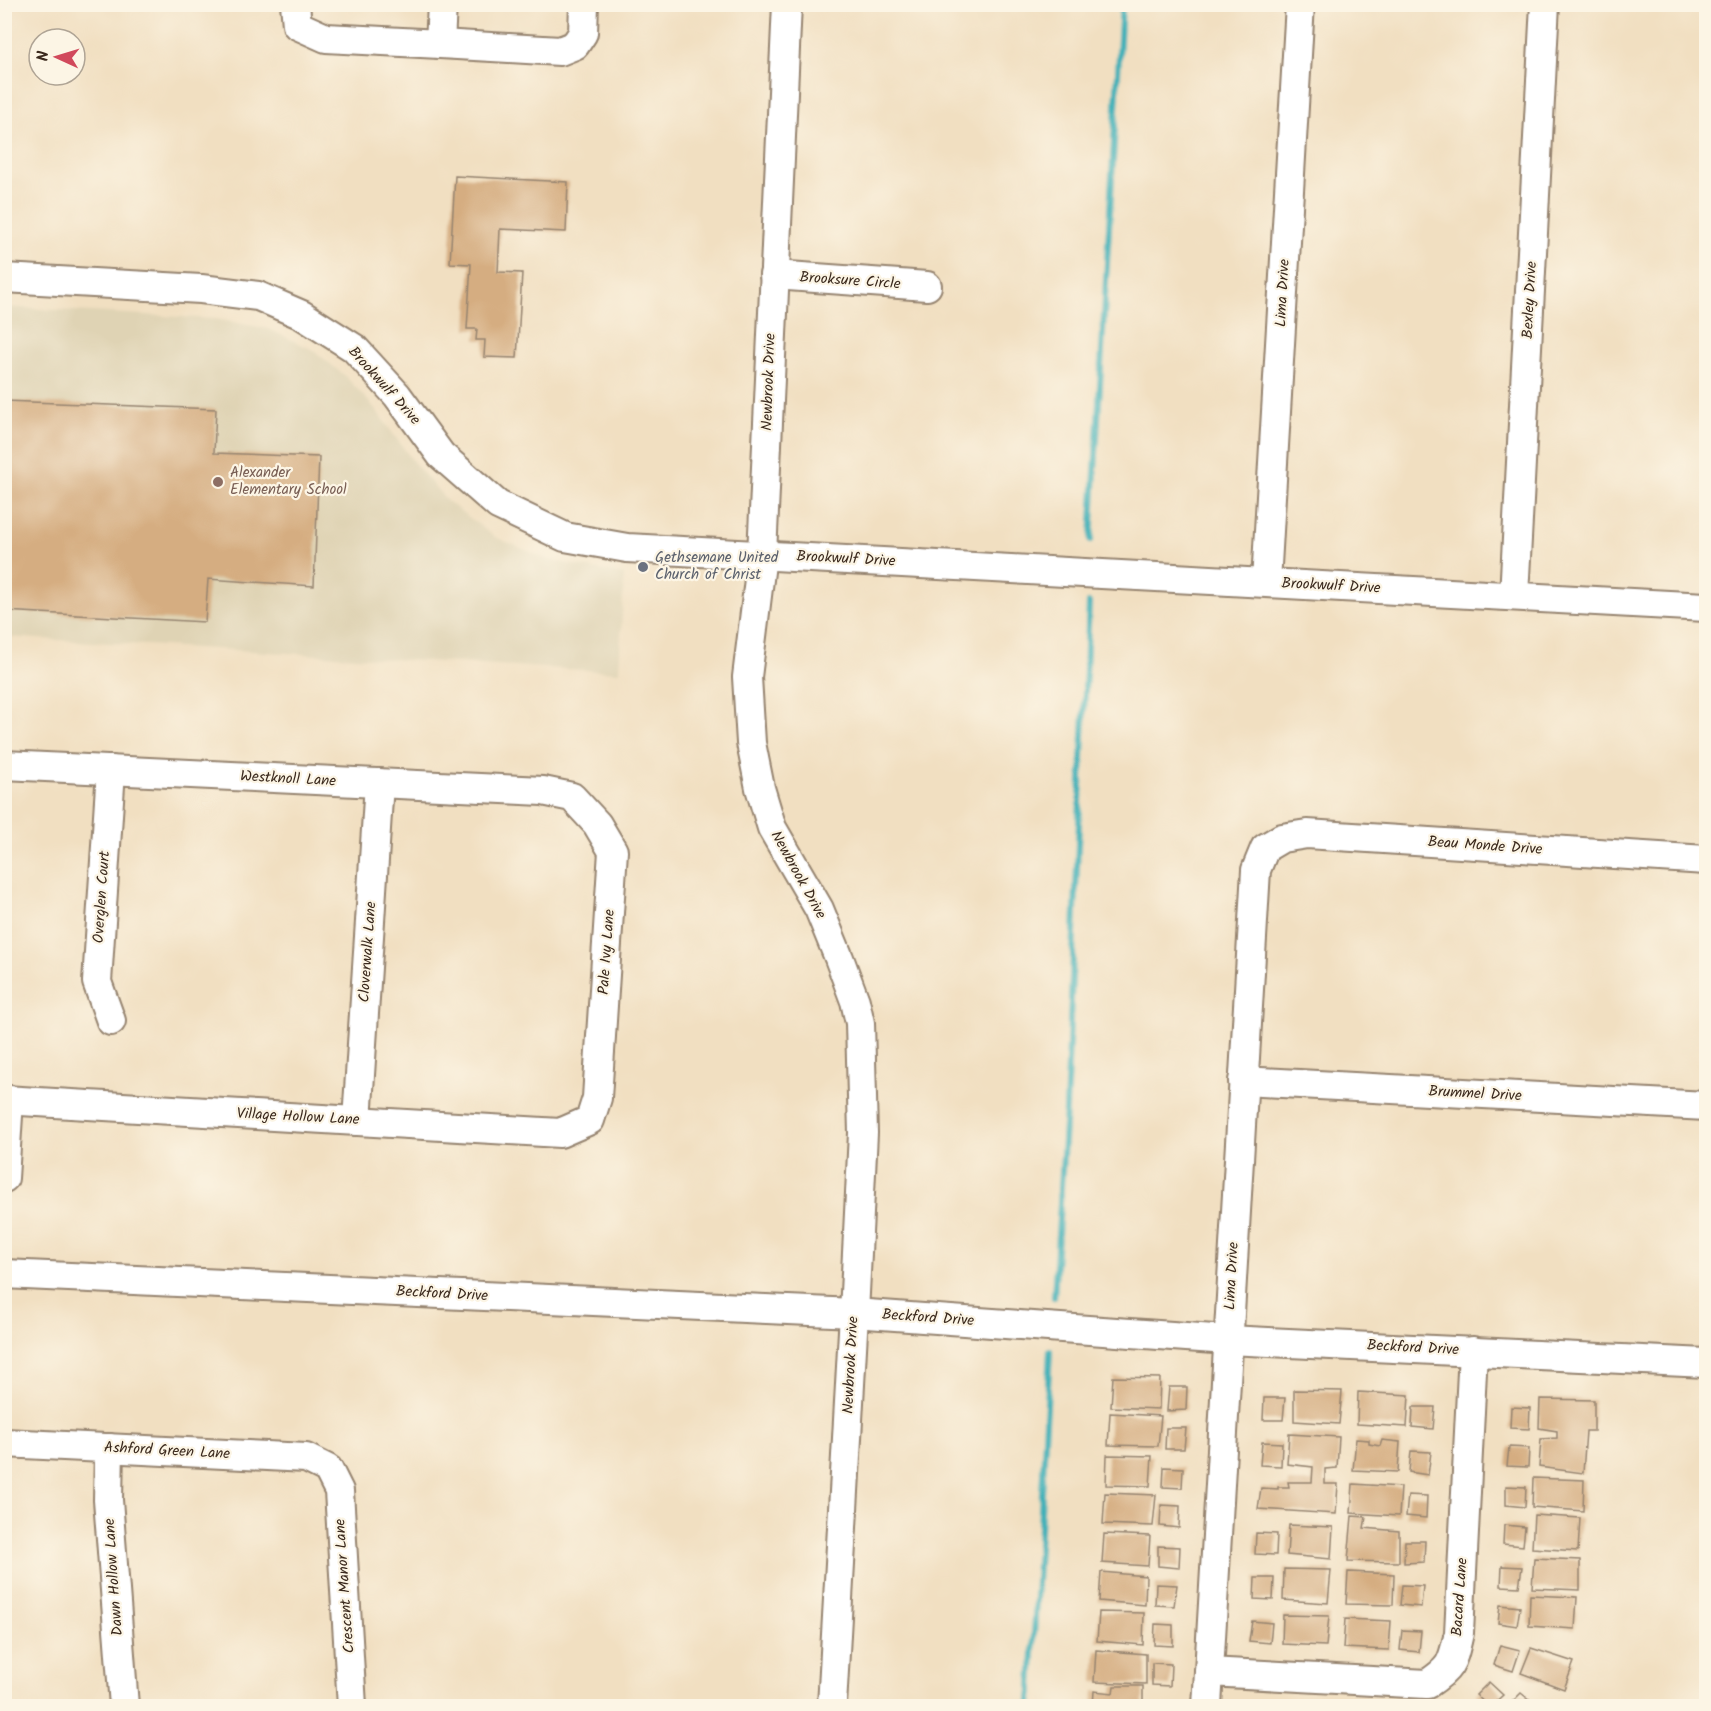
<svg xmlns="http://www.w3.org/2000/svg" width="1711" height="1711" font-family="Kalam,sans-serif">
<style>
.built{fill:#dfd3b4}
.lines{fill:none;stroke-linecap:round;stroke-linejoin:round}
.stream{stroke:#40b0b8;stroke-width:6}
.building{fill:#d5ad81}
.minor-casing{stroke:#968470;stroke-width:32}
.minor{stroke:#fff;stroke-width:28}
.education-dot{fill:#8d6e63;stroke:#fcf5e5;stroke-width:2}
.worship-dot{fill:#6b7280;stroke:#fcf5e5;stroke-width:2}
.labels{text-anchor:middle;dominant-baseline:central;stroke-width:4.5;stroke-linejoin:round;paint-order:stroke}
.street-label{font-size:15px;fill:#3b2a1e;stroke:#fcf5e5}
.education-label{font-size:15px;fill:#785e54;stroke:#fcf5e5;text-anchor:start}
.worship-label{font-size:15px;fill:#5b616d;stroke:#fcf5e5;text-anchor:start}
</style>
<rect width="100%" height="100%" fill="#fcf5e5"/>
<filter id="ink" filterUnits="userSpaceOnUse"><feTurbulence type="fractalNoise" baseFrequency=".0167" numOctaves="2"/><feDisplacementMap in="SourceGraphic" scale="12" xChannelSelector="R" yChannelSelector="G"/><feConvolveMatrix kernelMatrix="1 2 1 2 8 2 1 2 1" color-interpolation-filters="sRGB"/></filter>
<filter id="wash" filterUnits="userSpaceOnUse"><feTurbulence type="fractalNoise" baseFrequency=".008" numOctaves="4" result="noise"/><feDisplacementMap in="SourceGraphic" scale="24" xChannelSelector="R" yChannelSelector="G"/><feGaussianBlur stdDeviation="1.35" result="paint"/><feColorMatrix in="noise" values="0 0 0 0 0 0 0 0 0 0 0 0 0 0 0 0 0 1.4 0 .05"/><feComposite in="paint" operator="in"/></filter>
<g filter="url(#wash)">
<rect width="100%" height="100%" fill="#f1dfc1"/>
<path class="built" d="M4,307L216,319L269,329L313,350L344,375L373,406L415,464L447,501L495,537L549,560L624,575L619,672L5,637Z"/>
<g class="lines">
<g class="stream">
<path d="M1091,540L1122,4"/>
<path d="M1054,1297L1066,1109L1089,603"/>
<path d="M1030,1706L1050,1351"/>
</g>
</g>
<g id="blocks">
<g class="building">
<path d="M455,176L568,182L566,232L500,229L498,272L522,273L517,358L484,357L485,340H476L477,329H467L471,264L450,263Z"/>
<path d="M4,401L216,409L214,453L319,457L314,586L208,579L205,622L4,611Z"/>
<path d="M1113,1377L1160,1378L1159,1409L1111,1407Z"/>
<path d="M1169,1387H1187L1186,1410L1167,1411Z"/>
<path d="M1294,1390L1342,1391L1339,1424L1294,1421Z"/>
<path d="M1358,1392L1409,1395L1407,1427L1357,1424Z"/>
<path d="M1264,1398H1285L1283,1420H1263Z"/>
<path d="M1540,1399L1594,1400V1431H1586L1583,1473L1539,1467L1541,1439L1557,1438V1431L1539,1428Z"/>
<path d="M1413,1407H1435L1433,1429L1412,1427Z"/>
<path d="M1511,1407L1530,1408L1529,1429L1510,1428Z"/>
<path d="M1110,1413L1161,1416L1158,1446L1108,1445Z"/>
<path d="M1166,1428H1186L1184,1449H1165Z"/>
<path d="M1289,1434L1339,1437L1337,1468L1325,1469V1484H1338L1336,1514L1258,1509L1261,1488L1278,1489V1487H1289L1288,1482H1312L1313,1467L1287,1464Z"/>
<path d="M1356,1439L1369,1440V1444L1380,1446L1382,1440L1400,1442L1398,1472L1353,1470Z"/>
<path d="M1262,1442L1282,1443L1281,1466L1260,1465Z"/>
<path d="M1509,1447L1529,1448L1528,1467L1507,1466Z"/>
<path d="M1411,1451L1431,1452L1428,1475L1409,1472Z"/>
<path d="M1107,1455L1152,1456L1150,1486L1106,1485Z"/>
<path d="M1164,1467L1183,1468L1182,1488L1163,1487Z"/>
<path d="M1533,1478L1584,1480L1583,1511L1532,1507Z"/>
<path d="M1353,1484L1401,1487L1399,1516L1351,1513Z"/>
<path d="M1506,1486L1526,1487L1525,1507L1506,1505Z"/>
<path d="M1105,1493L1156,1495L1153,1526L1103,1524Z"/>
<path d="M1408,1495L1427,1496L1426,1518L1406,1516Z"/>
<path d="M1161,1505L1180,1506L1179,1528L1160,1526Z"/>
<path d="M1534,1515L1580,1518L1578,1551L1532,1548Z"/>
<path d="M1352,1516L1366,1517L1364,1528L1399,1531V1562L1348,1561Z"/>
<path d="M1289,1525L1333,1527L1331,1559L1287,1555Z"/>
<path d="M1504,1525L1525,1527L1523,1546L1503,1544Z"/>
<path d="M1256,1533L1277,1534L1276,1555L1255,1554Z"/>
<path d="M1104,1534L1150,1536L1148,1566L1102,1563Z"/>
<path d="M1405,1541H1425L1424,1562L1404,1563Z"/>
<path d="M1158,1546L1180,1547L1179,1568L1158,1566Z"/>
<path d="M1534,1558L1580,1560V1590L1532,1588Z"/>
<path d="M1502,1566L1522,1567L1519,1587L1501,1586Z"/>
<path d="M1284,1569L1331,1570L1328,1603L1283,1600Z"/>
<path d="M1101,1572L1146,1576L1145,1605L1099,1601Z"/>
<path d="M1348,1572L1394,1574L1393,1605L1346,1604Z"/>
<path d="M1255,1578H1274L1273,1600L1254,1599Z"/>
<path d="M1156,1584L1177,1585L1174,1606L1155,1605Z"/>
<path d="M1402,1585L1423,1586L1421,1607L1400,1605Z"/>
<path d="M1530,1595L1577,1597L1575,1629L1529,1626Z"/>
<path d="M1500,1605L1520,1607L1517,1626L1498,1623Z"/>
<path d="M1099,1612L1144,1613L1143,1645L1097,1641Z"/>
<path d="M1283,1615L1329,1616L1326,1646L1282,1644Z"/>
<path d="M1345,1619L1391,1621L1389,1650L1343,1648Z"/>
<path d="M1252,1621L1272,1623L1270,1643L1249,1641Z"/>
<path d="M1155,1624L1173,1625V1646L1154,1645Z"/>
<path d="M1402,1630L1421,1631L1419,1652L1400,1650Z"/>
<path d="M1500,1645L1520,1650L1513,1671L1494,1665Z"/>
<path d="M1531,1648L1574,1662L1564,1689L1521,1673Z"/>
<path d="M1096,1650L1146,1654V1684L1094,1682Z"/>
<path d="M1152,1663L1171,1664L1170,1686L1152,1685Z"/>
<path d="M1489,1682L1503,1695L1491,1706H1488L1476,1695Z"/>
<path d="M1114,1686H1143V1706H1093L1094,1691L1113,1693Z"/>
<path d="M1521,1693L1537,1706H1508Z"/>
</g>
</g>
</g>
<g filter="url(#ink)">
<use href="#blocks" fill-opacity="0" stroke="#968470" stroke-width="1.5"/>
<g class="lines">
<g class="minor-casing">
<g id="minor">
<path d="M295,4L297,25L326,38L440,44L442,4"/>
<path d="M787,4L762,555L747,677L751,743L760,788L772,828L819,909L839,958L855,1001L860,1023L863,1133L854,1313L832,1706"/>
<path d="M440,44L560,51L575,45L583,33L584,4"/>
<path d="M774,275L927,286"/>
<path d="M4,278L201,289L258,296L302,315L354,348L397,395L441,455L498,505L565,537L627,548L1706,607"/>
<path d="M1266,582L1300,4"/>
<path d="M1514,596L1545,4"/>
<path d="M4,765L543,791L572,797L597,824L613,851L597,1098L590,1120L560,1133L4,1100"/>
<path d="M111,770L97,982L111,1021"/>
<path d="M1243,1081L1706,1106"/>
<path d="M357,1121L379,783"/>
<path d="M4,1178L9,1100"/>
<path d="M4,1274L854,1313L1228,1340L1706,1363"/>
<path d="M4,1443L306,1458L328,1469L339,1491L352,1706"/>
<path d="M109,1448L108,1500L124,1706"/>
<path d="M1209,1672L1427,1684C1453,1667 1452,1662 1459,1633L1473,1351"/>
<path d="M1207,1706L1256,870L1265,848L1282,838L1307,834L1706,860"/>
</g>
</g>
<use href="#minor" class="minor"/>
</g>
</g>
<circle class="education-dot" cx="218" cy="482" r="6"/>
<circle class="worship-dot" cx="643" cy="567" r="6"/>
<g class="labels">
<g class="street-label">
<text transform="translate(850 281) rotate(4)">Brooksure Circle</text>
<text transform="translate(1283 293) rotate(-87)">Lima Drive</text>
<text transform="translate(1530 300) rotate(-87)">Bexley Drive</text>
<text transform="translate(769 382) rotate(-88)">Newbrook Drive</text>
<text transform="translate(384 386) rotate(48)">Brookwulf Drive</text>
<text transform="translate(846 559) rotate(3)">Brookwulf Drive</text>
<text transform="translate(1331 586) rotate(3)">Brookwulf Drive</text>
<text transform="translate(288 779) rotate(3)">Westknoll Lane</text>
<text transform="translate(1485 846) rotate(4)">Beau Monde Drive</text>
<text transform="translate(798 875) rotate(61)">Newbrook Drive</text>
<text transform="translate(102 897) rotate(-86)">Overglen Court</text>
<text transform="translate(368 952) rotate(-86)">Cloverwalk Lane</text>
<text transform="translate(607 952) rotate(-86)">Pale Ivy Lane</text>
<text transform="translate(1475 1094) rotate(3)">Brummel Drive</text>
<text transform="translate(298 1117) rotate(3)">Village Hollow Lane</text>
<text transform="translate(1232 1276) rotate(-87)">Lima Drive</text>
<text transform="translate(442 1294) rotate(3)">Beckford Drive</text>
<text transform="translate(928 1318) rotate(4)">Beckford Drive</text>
<text transform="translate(1413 1348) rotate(3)">Beckford Drive</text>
<text transform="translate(851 1365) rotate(-87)">Newbrook Drive</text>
<text transform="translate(167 1451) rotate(3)">Ashford Green Lane</text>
<text transform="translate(114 1577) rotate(-94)">Dawn Hollow Lane</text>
<text transform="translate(345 1586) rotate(-94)">Crescent Manor Lane</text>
<text transform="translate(1460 1597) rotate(-86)">Bacard Lane</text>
</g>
<g class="education-label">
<text x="230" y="473">Alexander<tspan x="230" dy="17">Elementary School</tspan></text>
</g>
<g class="worship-label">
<text x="655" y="558">Gethsemane United<tspan x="655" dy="17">Church of Christ</tspan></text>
</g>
</g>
<rect width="1711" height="1711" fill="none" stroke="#fcf5e5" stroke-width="24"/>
<g transform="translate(57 57) rotate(274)"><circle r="28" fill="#fcf5e5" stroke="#afa495" stroke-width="1.5"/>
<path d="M0-4.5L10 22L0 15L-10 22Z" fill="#d1495b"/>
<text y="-9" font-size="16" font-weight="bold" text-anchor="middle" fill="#3b2a1e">N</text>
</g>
</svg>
